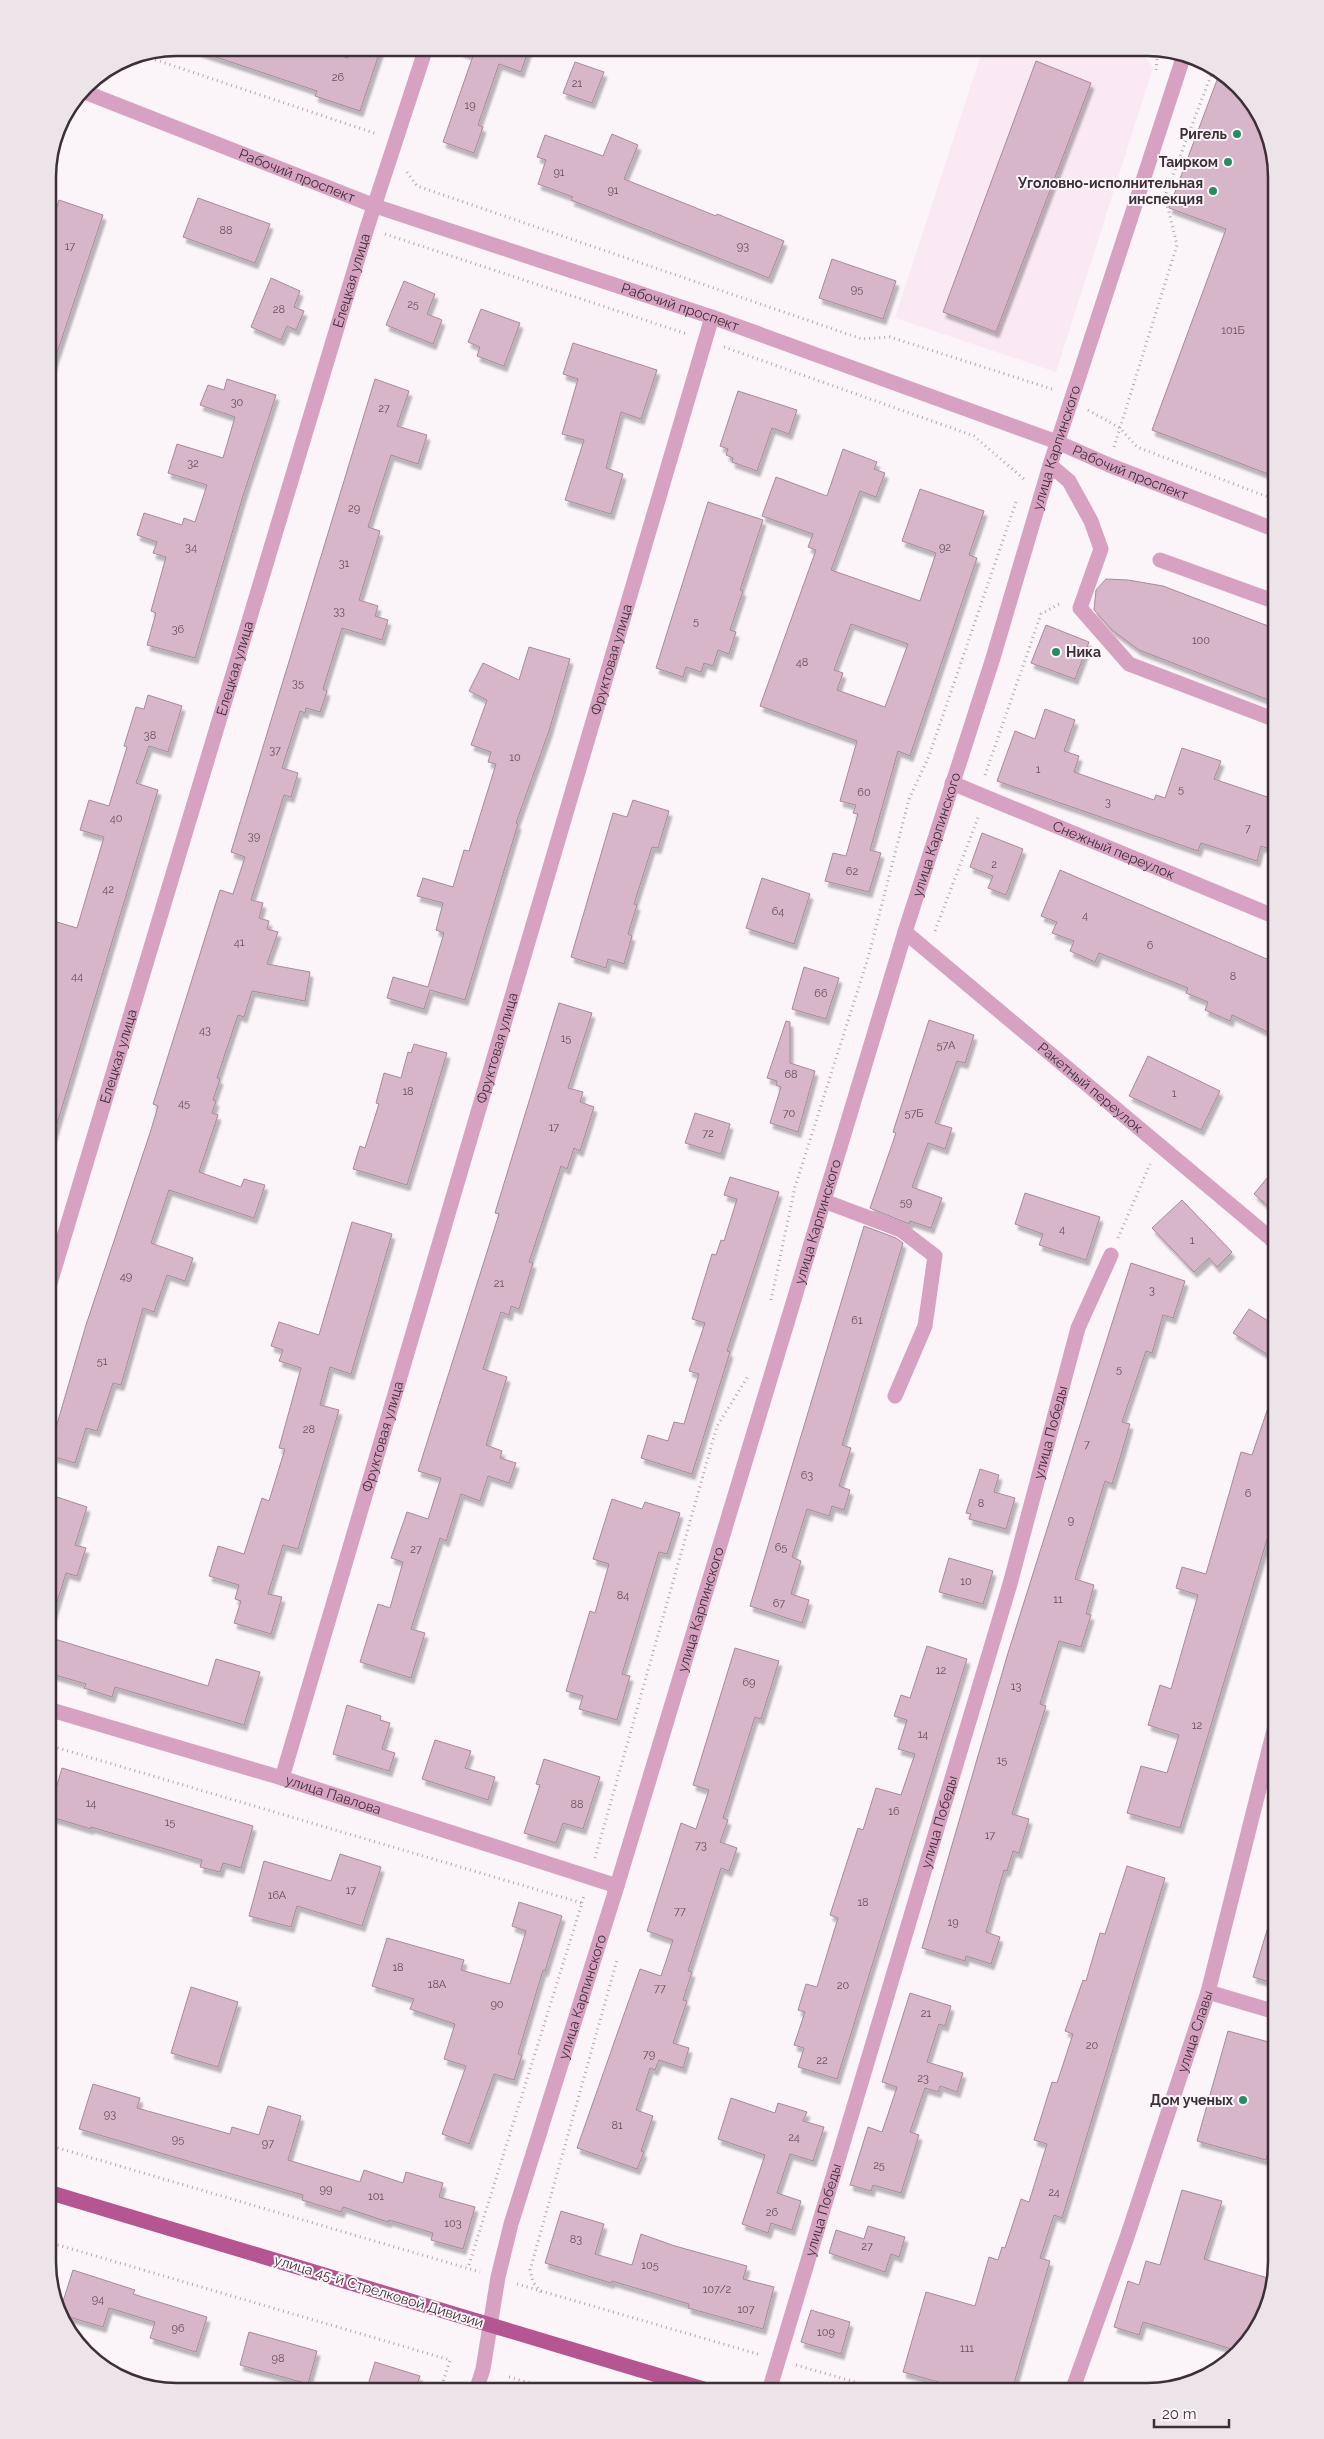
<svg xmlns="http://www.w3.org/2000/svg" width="1324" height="2439" font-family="Raleway,sans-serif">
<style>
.built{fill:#fae9f2}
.building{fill:#d8b6c9;stroke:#a9899c;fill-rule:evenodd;filter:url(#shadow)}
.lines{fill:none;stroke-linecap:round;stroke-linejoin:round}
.path{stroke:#b2a8ad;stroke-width:3;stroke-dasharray:1 4;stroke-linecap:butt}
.minor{stroke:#d7a2c1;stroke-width:15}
.major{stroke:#b55693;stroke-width:15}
.poi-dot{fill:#298b64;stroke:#fbf4f8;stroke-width:2}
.labels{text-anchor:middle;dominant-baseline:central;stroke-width:4;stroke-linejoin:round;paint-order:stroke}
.number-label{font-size:11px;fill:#64515c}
.poi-label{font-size:14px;font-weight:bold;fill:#3d2f37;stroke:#fbf4f8;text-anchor:end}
.street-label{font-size:14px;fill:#3d2f37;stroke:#fbf4f8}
.rim{fill:none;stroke:#3d2f37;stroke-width:2.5}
</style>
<defs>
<filter id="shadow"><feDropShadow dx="3" dy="5.5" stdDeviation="1" flood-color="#0004"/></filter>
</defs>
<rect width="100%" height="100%" fill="#fbf4f8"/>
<g class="built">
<path d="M983,48H1139L1153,68L1056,372L895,318Z"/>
<path d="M517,2383L545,2391H515Z"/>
</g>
<g class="building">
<path d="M199,48H316L348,58L352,48H381L360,111L315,96L317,91L198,51Z"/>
<path d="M460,48H529L521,72L499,64L478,125L483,127L474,153L443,142L473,56L460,51Z"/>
<path d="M1036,61L1091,83L996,332L943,312Z"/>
<path d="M575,62L604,72L592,103L563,93Z"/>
<path d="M1220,72L1225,74L1266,127L1276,177V477L1152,430L1226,229L1169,208Z"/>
<path d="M612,134L638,145L624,179L716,216L717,214L784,241L769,278L571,200L573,197L538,184L546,160L537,157L545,135L603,156Z"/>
<path d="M198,198L270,224L255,263L183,237Z"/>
<path d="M59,200L103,215L52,368H48V234Z"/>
<path d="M832,259L896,281L883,319L819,298Z"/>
<path d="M271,278L300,291L294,307L304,311L296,330L287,326L281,340L251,327Z"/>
<path d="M404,281L435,294L427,314L442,320L433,344L386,325Z"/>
<path d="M481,309L520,323L504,366L477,356L480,347L468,342Z"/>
<path d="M573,343L657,370L641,419L621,412L606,468L623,474L611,514L565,500L584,440L562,434L578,379L563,374Z"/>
<path d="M227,379L276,395L243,496L195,658L147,645L156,613L151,611L166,557L153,553L157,542L137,535L144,513L182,525L184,518L195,522L207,485L168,473L177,444L223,458L235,417L200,405L208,385L224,390Z"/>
<path d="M375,379L409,391L397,426L427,435L418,464L391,455L368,527L380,531L359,600L378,606L375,616L388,620L382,640L342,628L323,689L327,691L320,712L306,708L305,713L300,711L282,768L298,773L291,797L284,795L251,900L263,903L259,918L269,921L267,929L278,932L267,964L310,972L305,1001L252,991L244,1017L238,1015L217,1078L220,1079L213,1100L216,1101L212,1113L218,1115L199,1172L241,1187L244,1179L265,1185L254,1218L169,1190L151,1243L193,1258L185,1281L167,1275L154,1312L143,1308L121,1385L113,1383L97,1431L86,1428L75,1463L48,1455L86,1325L151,1130L158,1106L153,1104L220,890L233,894L245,857L231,852Z"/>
<path d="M738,391L797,410L789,434L772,428L757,471L732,462L733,458L726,455L728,449L720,446Z"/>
<path d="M843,449L877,462L874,469L885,473L876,497L860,491L831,570L920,601L936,553L902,541L920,489L984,511L969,555L977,558L910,756L898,751L870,850L881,853L869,892L825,881L833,853L846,856L858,814L853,813L856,805L840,801L857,741L760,706L816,550L808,547L813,534L762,516L776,477L827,496ZM851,624L908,644L885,707L837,690L843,673L834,670Z"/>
<path d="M708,502L763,520L740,590L743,591L730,630L736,632L729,654L718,650L713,666L704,663L701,672L686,667L683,677L656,668Z"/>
<path d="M1106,579L1128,580L1163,586L1276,629V703L1139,650L1112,630L1094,610L1096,590Z"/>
<path d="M1046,625L1089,642L1075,679L1031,663Z"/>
<path d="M529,647L570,659L549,731L516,823L518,824L465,1000L430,990L424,1009L387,998L393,977L428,987L444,933L436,930L443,903L417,896L423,878L453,887L464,850L469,851L496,764L488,762L491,752L471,745L487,700L469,691L483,663L519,680Z"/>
<path d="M148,695L182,706L168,752L149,746L136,783L158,790L53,1137L48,1136V989L56,963L48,961V952L57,922L77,928L104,837L80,830L89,800L109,806L127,747L124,746L136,707L144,709Z"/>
<path d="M1045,709L1075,720L1064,751L1079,756L1074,772L1154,800L1156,795L1165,798L1182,748L1221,761L1214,779L1276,800V851L1261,846L1257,861L1201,843L1198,851L997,781L1015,731L1035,739Z"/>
<path d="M633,800L669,811L658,848L652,847L634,904L637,905L628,934L632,936L624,964L608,959L606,968L571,957L613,813L627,817Z"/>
<path d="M982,833L1023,849L1006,895L988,888L993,876L970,867Z"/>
<path d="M1060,870L1276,963V1036L1232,1015L1230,1021L1205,1010L1208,1002L1186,993L1188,988L1099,953L1095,962L1070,951L1074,941L1052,933L1057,922L1041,916Z"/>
<path d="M762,878L810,894L794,944L746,928Z"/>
<path d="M804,967L839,978L826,1019L792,1009Z"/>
<path d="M559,1003L592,1013L568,1088L583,1092L580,1102L594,1107L580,1151L574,1148L567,1169L561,1166L529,1262L533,1263L519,1309L511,1306L509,1315L501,1312L483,1369L507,1377L486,1445L502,1451L500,1458L516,1463L509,1483L488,1476L480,1501L461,1494L446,1541L440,1538L411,1629L425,1633L411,1678L360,1662L378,1604L390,1608L403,1562L391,1558L407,1512L428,1519L441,1478L418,1471L499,1214L495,1213Z"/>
<path d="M929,1020L974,1035L965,1063L957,1061L935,1123L952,1128L945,1149L928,1143L912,1187L942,1198L931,1228L910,1221L909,1224L870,1208L896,1133L893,1132Z"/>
<path d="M786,1021L790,1022V1063L815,1071L798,1132L770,1123L781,1087L776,1085L777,1081L767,1078Z"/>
<path d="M414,1044L447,1053L407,1185L353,1169L360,1146L365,1148L379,1104L376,1103L384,1073L401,1078L408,1052L411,1053Z"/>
<path d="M1148,1056L1220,1091L1201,1130L1129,1096Z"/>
<path d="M695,1113L730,1124L721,1154L685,1143Z"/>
<path d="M1276,1167V1213L1254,1194Z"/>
<path d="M730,1177L779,1192L727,1351L730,1352L692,1474L641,1458L648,1435L668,1441L674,1422L684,1424L699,1374L689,1371L705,1323L692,1319L712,1254L716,1255L721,1240L724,1241L737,1199L724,1195Z"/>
<path d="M1025,1193L1100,1217L1086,1260L1039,1245L1043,1234L1015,1224Z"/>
<path d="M1182,1200L1232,1252L1217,1267L1209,1258L1194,1272L1152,1228Z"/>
<path d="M352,1222L392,1234L351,1374L330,1367L320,1405L339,1410L298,1549L283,1545L268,1594L282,1597L271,1634L234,1623L241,1601L235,1599L239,1585L209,1576L218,1546L244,1554L262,1498L269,1501L285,1449L279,1448L301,1368L279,1361L283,1350L271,1346L279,1322L319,1335Z"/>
<path d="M864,1226L896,1238L903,1243L842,1445L851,1448L839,1486L850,1490L844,1510L832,1506L829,1516L807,1509L792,1557L801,1561L791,1594L809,1600L802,1623L750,1606Z"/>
<path d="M1131,1263L1185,1281L1173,1318L1163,1315L1152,1353L1146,1351L1122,1422L1130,1424L1121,1455L1112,1484L1105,1481L1075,1579L1094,1585L1086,1614L1091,1615L1081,1647L1059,1641L1040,1704L1046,1706L1012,1814L1029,1819L1019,1853L1013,1851L1007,1871L1004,1870L986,1932L1000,1937L991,1964L966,1956L965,1961L922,1948L1008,1653Z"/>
<path d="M1249,1309L1276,1326V1360L1233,1333Z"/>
<path d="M1273,1393L1276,1394V1510L1180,1828L1127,1813L1141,1766L1167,1773L1179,1735L1148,1725L1160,1685L1171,1689L1198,1595L1176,1588L1182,1567L1206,1574L1241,1452L1252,1455Z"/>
<path d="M980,1469L999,1475L994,1492L1015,1498L1006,1529L969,1519L971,1514L966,1513Z"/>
<path d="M48,1494L87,1507L75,1545L86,1548L77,1576L66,1573L53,1615H48Z"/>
<path d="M612,1499L642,1509L645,1502L680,1513L667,1554L659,1552L622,1674L630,1676L617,1720L579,1709L583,1696L566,1691L590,1611L595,1613L609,1564L593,1559Z"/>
<path d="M949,1558L993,1571L983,1604L939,1592Z"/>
<path d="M48,1637L208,1686L216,1659L260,1672L244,1725L115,1687L112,1697L84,1688L86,1684L48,1673Z"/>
<path d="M927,1646L967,1659L837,2079L798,2067L804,2048L794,2045L805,2012L798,2010L806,1984L817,1987L838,1918L830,1915L858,1828L863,1830L876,1788L901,1795L915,1754L898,1749L907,1720L894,1716L901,1695L910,1698Z"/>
<path d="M735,1648L779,1661L761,1719L755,1717L723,1818L728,1820L720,1842L737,1848L729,1871L721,1868L688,1971L692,1972L683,2000L687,2001L673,2043L689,2048L683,2068L659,2060L655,2070L650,2068L636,2110L653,2116L641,2151L644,2152L637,2169L577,2148L640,1969L661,1976L673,1940L647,1931L681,1823L696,1829L709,1790L693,1785Z"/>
<path d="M347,1705L381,1716L380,1720L390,1723L382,1749L395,1753L389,1771L333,1754Z"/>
<path d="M435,1740L471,1751L465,1768L495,1777L488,1800L422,1779Z"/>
<path d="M544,1759L600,1777L583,1829L563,1823L556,1843L524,1833L540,1785L536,1784Z"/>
<path d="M62,1768L253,1826L241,1868L223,1863L220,1872L200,1867L202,1860L91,1827V1829L48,1816Z"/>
<path d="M340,1854L381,1867L362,1926L297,1906L291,1927L249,1916L264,1861L331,1881Z"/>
<path d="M1127,1866L1165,1878L1062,2218L1054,2215L1040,2258L1050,2261L1012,2390L997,2385L995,2391H970L903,2372L926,2292L975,2306L989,2257L998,2260L1002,2247L1005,2248L1021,2199L1029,2202L1047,2144L1034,2140L1052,2082L1057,2083L1073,2034L1065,2031L1083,1980L1086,1981L1100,1933L1105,1934Z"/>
<path d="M519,1902L562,1916L545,1971L543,1970L518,2054L522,2055L514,2080L494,2074L469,2144L442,2134L466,2066L444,2059L455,2024L410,2009L414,1999L372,1986L387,1938L464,1960L461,1970L510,1984L526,1931L512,1926Z"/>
<path d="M1271,1917H1276V1984L1253,1977Z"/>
<path d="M191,1987L238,2002L218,2067L171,2053Z"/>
<path d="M910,1993L951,2006L945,2026L939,2024L927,2062L963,2073L957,2092L940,2086L938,2092L925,2088L910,2132L919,2135L901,2193L873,2185L871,2191L850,2185L868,2127L882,2132L897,2087L882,2082Z"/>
<path d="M1228,2031L1276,2044V2134L1273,2133L1266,2160L1197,2141Z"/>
<path d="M93,2084L140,2098L137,2108L230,2134L232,2127L259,2135L268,2106L301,2116L288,2160L360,2182L364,2170L403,2183L406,2172L443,2183L439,2197L475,2207L463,2249L431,2240L433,2233L389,2220L388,2222L343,2207L341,2212L302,2200L303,2195L79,2129Z"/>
<path d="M731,2098L775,2113L778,2103L807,2112L803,2121L824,2127L813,2161L790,2154L777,2193L801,2201L792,2230L771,2223L768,2233L742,2224L765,2155L718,2139Z"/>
<path d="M1182,2190L1222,2201L1204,2259L1271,2279L1255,2334L1235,2350L1143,2322L1139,2335L1114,2327L1128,2281L1139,2285L1146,2261L1160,2265Z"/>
<path d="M561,2211L604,2224L595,2254L632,2265L641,2234L675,2246L747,2266L743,2279L774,2287L763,2329L688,2308L689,2304L612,2281L611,2283L545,2263Z"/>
<path d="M868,2226L905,2237L899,2257L891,2254L885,2272L829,2253L836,2230L864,2239Z"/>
<path d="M73,2270L135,2290L133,2294L207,2317L196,2352L150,2338L155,2322L109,2308L103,2327L59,2314Z"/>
<path d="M811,2310L850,2322L841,2354L801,2342Z"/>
<path d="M249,2332L317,2351L308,2384L240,2365Z"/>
<path d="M375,2362L420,2376L415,2391H366Z"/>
</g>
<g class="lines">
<g class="path">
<path d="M141,55L377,134"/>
<path d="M1156,70L1158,49"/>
<path d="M407,172L417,186L862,339L890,337L1055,390"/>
<path d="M385,234L687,334"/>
<path d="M724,347L974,436L1024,479L1023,482"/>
<path d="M1088,410L1120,428L1137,447L1276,500"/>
<path d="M1114,447L1177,245L1165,196L1213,70"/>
<path d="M985,775L1041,614L1061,603"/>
<path d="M935,931L979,815"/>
<path d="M1118,1238L1150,1164"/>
<path d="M771,1300L795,1187L868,958L909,799L929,756L1016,502"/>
<path d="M48,1745L582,1903L468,2268"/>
<path d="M595,1858L717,1426L749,1375"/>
<path d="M582,1903L584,1895"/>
<path d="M48,2145L480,2272"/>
<path d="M48,2242L450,2360L440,2391"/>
<path d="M517,2284L761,2355"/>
<path d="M541,2292L533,2282L530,2270L617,1960"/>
<path d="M796,2365L886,2391"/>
<path d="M509,2377L558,2391"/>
</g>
<g class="minor">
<path id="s1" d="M82,91L375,206L712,317L1057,442L1109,465L1276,530"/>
<path d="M1050,465L1069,481L1091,521L1101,549L1080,608L1129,664L1276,720"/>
<path d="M1160,560L1276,602"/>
<path id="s2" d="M952,783L1276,917"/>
<path id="s3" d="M905,932L1276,1243"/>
<path d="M824,1201L901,1230L935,1256L925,1326L895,1396"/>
<path id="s4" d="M48,1290L367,228L426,48"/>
<path id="s5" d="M48,1709L282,1778L617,1886"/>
<path id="s6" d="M282,1778L712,317"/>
<path d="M1208,1992L1276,2012"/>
<path id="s7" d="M476,2391L483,2369L498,2277L511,2224L617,1886L905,932L993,658L1050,465L1183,58"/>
<path id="s8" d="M769,2391L1010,1584L1078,1328L1111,1255"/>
<path id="s9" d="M1072,2391L1126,2240L1208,1992L1276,1722"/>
</g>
<path class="major" d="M48,2192L710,2391"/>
</g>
<g class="poi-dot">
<circle cx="1237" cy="134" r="5"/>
<circle cx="1228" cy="162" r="5"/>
<circle cx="1213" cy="191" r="5"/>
<circle cx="1056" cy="652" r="5"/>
<circle cx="1243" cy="2100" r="5"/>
</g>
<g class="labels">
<g class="number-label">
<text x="338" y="77">26</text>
<text x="577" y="83">21</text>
<text x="470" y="105">19</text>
<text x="559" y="172">91</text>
<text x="613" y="190">91</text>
<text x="226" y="230">88</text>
<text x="70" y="246">17</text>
<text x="743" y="246">93</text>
<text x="857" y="289">95</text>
<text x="413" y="304">25</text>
<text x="279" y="309">28</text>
<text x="1233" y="330">101Б</text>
<text x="237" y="402">30</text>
<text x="384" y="408">27</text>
<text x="193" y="463">32</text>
<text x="354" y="508">29</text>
<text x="191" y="547">34</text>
<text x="945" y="547">92</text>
<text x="344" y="563">31</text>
<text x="339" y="611">33</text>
<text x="696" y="621">5</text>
<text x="178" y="629">36</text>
<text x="1201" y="640">100</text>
<text x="802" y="662">48</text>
<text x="298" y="683">35</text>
<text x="150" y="735">38</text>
<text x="275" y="750">37</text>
<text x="515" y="757">10</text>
<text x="1038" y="769">1</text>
<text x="1181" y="789">5</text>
<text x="864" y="792">60</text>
<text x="1108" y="802">3</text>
<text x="116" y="818">40</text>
<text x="1248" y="828">7</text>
<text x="254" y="836">39</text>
<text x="994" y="864">2</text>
<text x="852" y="871">62</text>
<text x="108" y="889">42</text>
<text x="778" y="911">64</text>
<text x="1085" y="915">4</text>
<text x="239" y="942">41</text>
<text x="1150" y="945">6</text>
<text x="77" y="976">44</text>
<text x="1233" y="976">8</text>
<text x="821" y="993">66</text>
<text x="205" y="1030">43</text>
<text x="566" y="1038">15</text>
<text x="946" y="1045">57А</text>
<text x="791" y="1074">68</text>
<text x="408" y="1091">18</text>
<text x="1174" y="1093">1</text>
<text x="184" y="1103">45</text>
<text x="789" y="1113">70</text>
<text x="914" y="1113">57Б</text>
<text x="554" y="1127">17</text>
<text x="708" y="1133">72</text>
<text x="906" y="1202">59</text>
<text x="1062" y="1229">4</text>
<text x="1192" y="1240">1</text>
<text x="126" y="1276">49</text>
<text x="499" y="1283">21</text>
<text x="1152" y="1290">3</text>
<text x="857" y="1320">61</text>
<text x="102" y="1361">51</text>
<text x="1119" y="1369">5</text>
<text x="309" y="1429">28</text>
<text x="1087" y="1444">7</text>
<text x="807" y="1475">63</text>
<text x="1248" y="1493">6</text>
<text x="981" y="1503">8</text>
<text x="1071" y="1520">9</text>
<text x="781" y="1547">65</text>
<text x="416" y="1549">27</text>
<text x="966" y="1581">10</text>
<text x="623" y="1595">84</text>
<text x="1058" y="1599">11</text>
<text x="779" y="1603">67</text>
<text x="941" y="1670">12</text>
<text x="749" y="1682">69</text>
<text x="1016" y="1686">13</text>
<text x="1197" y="1725">12</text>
<text x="923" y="1734">14</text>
<text x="1002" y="1760">15</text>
<text x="91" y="1803">14</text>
<text x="577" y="1804">88</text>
<text x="894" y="1811">16</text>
<text x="170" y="1822">15</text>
<text x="990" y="1835">17</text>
<text x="701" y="1845">73</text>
<text x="351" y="1890">17</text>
<text x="277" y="1895">16А</text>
<text x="863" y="1902">18</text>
<text x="680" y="1911">77</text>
<text x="953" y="1922">19</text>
<text x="398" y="1967">18</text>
<text x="437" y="1984">18А</text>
<text x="843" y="1985">20</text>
<text x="660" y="1988">77</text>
<text x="497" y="2004">90</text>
<text x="926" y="2013">21</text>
<text x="1092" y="2045">20</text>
<text x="649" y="2054">79</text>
<text x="822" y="2060">22</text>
<text x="923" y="2078">23</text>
<text x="110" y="2114">93</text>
<text x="617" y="2125">81</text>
<text x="794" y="2137">24</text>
<text x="178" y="2139">95</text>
<text x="268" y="2143">97</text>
<text x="879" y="2165">25</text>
<text x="326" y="2189">99</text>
<text x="1054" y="2192">24</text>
<text x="376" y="2196">101</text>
<text x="772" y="2212">26</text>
<text x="453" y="2223">103</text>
<text x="576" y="2239">83</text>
<text x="867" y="2246">27</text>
<text x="650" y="2265">105</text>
<text x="717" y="2289">107/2</text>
<text x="98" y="2299">94</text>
<text x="746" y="2309">107</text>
<text x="178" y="2328">96</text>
<text x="826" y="2332">109</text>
<text x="967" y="2348">111</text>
<text x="278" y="2358">98</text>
</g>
<g class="poi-label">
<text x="1227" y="134">Ригель</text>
<text x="1218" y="162">Таирком</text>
<text x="1203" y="183">Уголовно-исполнительная<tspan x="1203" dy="16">инспекция</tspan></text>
<text x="1066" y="652" text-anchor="start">Ника</text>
<text x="1233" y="2100">Дом ученых</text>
</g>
<g class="street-label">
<text stroke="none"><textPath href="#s1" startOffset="231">Рабочий проспект</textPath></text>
<text stroke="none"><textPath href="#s4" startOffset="1054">Елецкая улица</textPath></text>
<text stroke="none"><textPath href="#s1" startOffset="636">Рабочий проспект</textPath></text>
<text stroke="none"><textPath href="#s7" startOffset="2029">улица Карпинского</textPath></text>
<text stroke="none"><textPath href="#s1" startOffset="1116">Рабочий проспект</textPath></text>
<text stroke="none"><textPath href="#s6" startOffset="1166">Фруктовая улица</textPath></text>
<text stroke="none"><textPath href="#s4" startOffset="649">Елецкая улица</textPath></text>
<text stroke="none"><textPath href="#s7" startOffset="1624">улица Карпинского</textPath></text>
<text stroke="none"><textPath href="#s2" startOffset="175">Снежный переулок</textPath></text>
<text stroke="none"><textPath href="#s6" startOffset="761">Фруктовая улица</textPath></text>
<text stroke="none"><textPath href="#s4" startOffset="244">Елецкая улица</textPath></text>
<text stroke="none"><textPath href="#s3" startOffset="242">Ракетный переулок</textPath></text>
<text stroke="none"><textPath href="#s7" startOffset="1219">улица Карпинского</textPath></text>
<text stroke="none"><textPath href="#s8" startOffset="999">улица Победы</textPath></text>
<text stroke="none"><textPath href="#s6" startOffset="356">Фруктовая улица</textPath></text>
<text stroke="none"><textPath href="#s7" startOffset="814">улица Карпинского</textPath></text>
<text stroke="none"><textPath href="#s5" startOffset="298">улица Павлова</textPath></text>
<text stroke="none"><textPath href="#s8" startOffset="594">улица Победы</textPath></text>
<text stroke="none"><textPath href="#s7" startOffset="409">улица Карпинского</textPath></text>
<text stroke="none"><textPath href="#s9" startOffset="380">улица Славы</textPath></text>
<text stroke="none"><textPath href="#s8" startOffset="189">улица Победы</textPath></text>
<text transform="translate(379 2291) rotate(17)">улица 45-й Стрелковой Дивизии</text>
</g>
</g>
<path d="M0 0H1324V2439H0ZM177 56H1147A121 121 0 0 1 1268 177V2262A121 121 0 0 1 1147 2383H177A121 121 0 0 1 56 2262V177A121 121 0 0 1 177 56Z" fill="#ece4e9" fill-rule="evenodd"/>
<path class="rim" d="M177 56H1147A121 121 0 0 1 1268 177V2262A121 121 0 0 1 1147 2383H177A121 121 0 0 1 56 2262V177A121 121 0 0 1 177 56Z"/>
<path d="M1154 2419v8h75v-8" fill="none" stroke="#3d2f37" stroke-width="2.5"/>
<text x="1162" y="2419" font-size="15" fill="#3d2f37" stroke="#fbf4f8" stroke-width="4" paint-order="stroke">20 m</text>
</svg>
